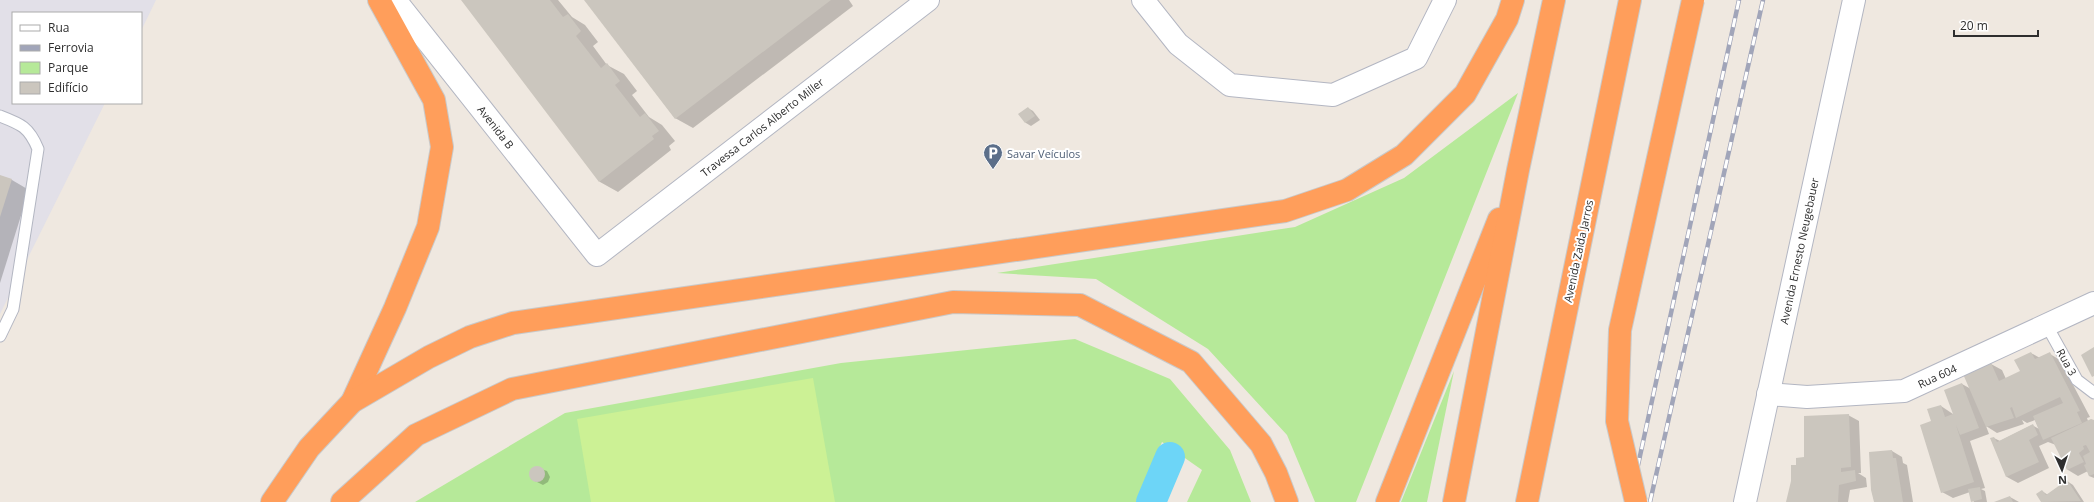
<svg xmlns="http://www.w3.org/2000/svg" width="2094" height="502" font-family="'Open Sans',sans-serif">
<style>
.industrial{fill:#e2e0e8}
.green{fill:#b6e999}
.pitch{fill:#ccf195}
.shadow{fill:#0003}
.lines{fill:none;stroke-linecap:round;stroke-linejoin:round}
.canal{stroke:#6dd5f7;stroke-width:30}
.building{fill:#cbc6be}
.service-casing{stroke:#b3b6c2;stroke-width:13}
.minor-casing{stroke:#b3b6c2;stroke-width:24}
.secondary-casing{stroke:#b3b6c2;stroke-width:24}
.motorway-casing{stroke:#c9c9c9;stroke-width:24}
.service{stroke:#fff;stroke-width:11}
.minor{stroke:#fff;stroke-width:22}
.secondary{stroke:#fff;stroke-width:22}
.motorway{stroke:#ff9e5b;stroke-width:22}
.rail-casing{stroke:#a1a5b9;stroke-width:4.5}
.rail{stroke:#fff;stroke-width:3;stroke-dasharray:9;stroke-linecap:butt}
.motorway-bridge-casing{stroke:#c9c9c9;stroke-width:24;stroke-linecap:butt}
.motorway-bridge{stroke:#ff9e5b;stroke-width:22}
.labels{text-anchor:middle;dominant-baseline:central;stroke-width:4;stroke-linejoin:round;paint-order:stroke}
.street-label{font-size:11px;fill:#2e2e2e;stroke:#fff}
.service-label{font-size:11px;fill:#4e5e75;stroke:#fff;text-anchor:start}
</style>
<rect width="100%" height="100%" fill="#efe8e0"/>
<path class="industrial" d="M0,0H156L141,31V13H13V103H105L0,314Z"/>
<g class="green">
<path d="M1518,93L1356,502H1315L1287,435L1208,349L1096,279L997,273L1295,227L1404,178Z"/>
<path d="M1075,339L1170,379L1230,450L1251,502H1187L1202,470L1162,442L1136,502H415L565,413L841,363Z"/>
<path d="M1454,371L1427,502H1401Z"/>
</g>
<path class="pitch" d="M813,378L835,502H591L577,419Z"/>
<g class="shadow">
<path d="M463,0H558L572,17L585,25L598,42L593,46L607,65L624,74L637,91L632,95L649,117L662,125L675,141L669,146L671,150L618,192L600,182Z"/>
<path d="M585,0H849L853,6L693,128L675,118Z"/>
<path d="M1028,108L1033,111L1040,120L1031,126L1026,123L1019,114Z"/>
<path d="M0,176L12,180L29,190L0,283Z"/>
<path d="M2031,353L2040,358L2050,354L2060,360L2090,417L2087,418L2088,421H2094V478L2089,476L2088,471L2078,476L2068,470L2056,445L2048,442L2039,446L2049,468L2018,483L2007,477L1991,439L1994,438L2000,441L2032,425L2039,429L2035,420L2027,423L2022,420L2024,424L1997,433L1986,426L1989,434L1970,441L1985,488L1981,489L1985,491L1987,502H1974L1970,492L1953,498L1942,492L1932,422L1941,406L1953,414L1962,384L1971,389L1991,364L2002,370L2006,379L2021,372Z"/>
<path d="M1848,415L1859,421L1861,473H1858L1866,478L1867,487L1850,490L1848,502H1787L1797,465Z"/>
<path d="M1892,451L1902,457L1903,463L1907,465L1913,502H1875Z"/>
<path d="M535,467L547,471L550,477L548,482L543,485L531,479L530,472Z"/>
<path d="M2067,481L2073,485L2084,502H2043L2037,494L2042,491L2048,495Z"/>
<path d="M2010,497L2019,502H1996Z"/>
</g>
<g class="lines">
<path class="canal" d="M1151,502L1170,457"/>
</g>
<g class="building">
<path d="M461,0H550L563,17L568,14L581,31L576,36L601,68L607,63L620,81L615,85L640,117L645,113L659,131L652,136L654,139L599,182Z"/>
<path d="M584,0H831L675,119Z"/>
<path d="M1028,107L1035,116L1025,123L1018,114Z"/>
<path d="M0,175L12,179L0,217Z"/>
<path d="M2094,347V376L2092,377L2081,355Z"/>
<path d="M2031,352L2035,359L2050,352L2080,411L2077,412L2082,423L2043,440L2033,416L2063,403L2060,397L2016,418L2012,407L2010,408L2014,418L1986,427L1963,374L1991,363L1999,381L2020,371L2014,360Z"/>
<path d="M1962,383L1979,428L1960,435L1956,425L1974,482L1941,493L1920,425L1931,421L1927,409L1941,405L1945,417L1953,414L1944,390Z"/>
<path d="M1849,414L1851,467L1841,468V472L1855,470L1856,481L1839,485L1838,502H1786L1791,481V465H1796V458L1804,457V416Z"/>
<path d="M2091,419L2094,420V474L2089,476L2084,465L2086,464L2083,456L2090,452L2086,445L2083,446L2084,449L2079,453L2084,462L2067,470L2051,438Z"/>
<path d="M2033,424L2038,435L2029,440L2039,462L2006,477L1990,438L1994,437L1997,442Z"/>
<path d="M1892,450L1893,458H1896L1903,502H1874L1871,490L1869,452Z"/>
<circle cx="537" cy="474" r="8"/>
<path d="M2067,480L2081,501L2041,502L2036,494L2042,490L2046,495Z"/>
<path d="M1980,487L1982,499L1971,502L1968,489Z"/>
<path d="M2010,496L2013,502H1994Z"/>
</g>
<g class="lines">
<g class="service-casing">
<g id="service">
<path d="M0,116C21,124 29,127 38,149L13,309L0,336"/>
<path d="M2047,326L2077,380L2094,393"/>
</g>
</g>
<g class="minor-casing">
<g id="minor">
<path d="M395,0L597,255L928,0"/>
<path d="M1143,0L1178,44L1230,85L1333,95L1416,58L1445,0"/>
<path d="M1768,394L1807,397L1904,391L2094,303"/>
</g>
</g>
<g class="secondary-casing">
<path id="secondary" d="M1745,502L1854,0"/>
</g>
<g class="motorway-casing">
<g id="motorway">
<path d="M352,402L395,308L428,227L442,147L434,100L379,0"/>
<path d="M272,502L309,448L352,402L429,357L470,337L513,323L1285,211L1347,190L1404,155L1465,94L1507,19L1513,0"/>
<path d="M342,502L416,435L512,389L953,302L1080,305L1191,362L1261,444L1276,473L1287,502"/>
<path d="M1387,502L1499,219"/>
<path d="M1454,502L1518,170L1554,0"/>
<path d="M1527,502L1630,0"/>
</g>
</g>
<use href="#service" class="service"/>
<use href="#minor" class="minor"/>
<use href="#secondary" class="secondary"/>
<use href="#motorway" class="motorway"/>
<g class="rail-casing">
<g id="rail">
<path d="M1630,502L1739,0"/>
<path d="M1650,502L1763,0"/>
</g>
</g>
<use href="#rail" class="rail"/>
<g class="motorway-bridge-casing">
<path id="motorway-bridge" d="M1636,502L1617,421L1620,330L1693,0"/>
</g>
<use href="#motorway-bridge" class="motorway-bridge"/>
</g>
<defs>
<g id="parking-pin" transform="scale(1)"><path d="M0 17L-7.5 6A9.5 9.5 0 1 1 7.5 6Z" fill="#5c6f8a" stroke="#fff"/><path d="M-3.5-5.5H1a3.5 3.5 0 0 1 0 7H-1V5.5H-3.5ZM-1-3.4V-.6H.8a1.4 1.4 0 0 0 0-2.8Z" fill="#fff"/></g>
</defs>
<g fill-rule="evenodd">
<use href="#parking-pin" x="993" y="153"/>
</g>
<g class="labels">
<g class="street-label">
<text transform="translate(496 127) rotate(52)">Avenida B</text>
<text transform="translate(762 127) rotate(-38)">Travessa Carlos Alberto Miller</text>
<text transform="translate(1578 251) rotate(-78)">Avenida Zaida Jarros</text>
<text transform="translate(1799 251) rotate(-78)">Avenida Ernesto Neugebauer</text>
<text transform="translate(2067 362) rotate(61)">Rua 3</text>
<text transform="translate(1937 376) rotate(-25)">Rua 604</text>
</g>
<g class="service-label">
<text x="1007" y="153">Savar Veículos</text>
</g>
</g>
<rect x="12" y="12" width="130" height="92" fill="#ffffff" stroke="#ababab"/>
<rect x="20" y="25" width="20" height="6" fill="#ffffff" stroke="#ababab"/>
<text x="48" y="32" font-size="12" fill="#2e2e2e">Rua</text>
<rect x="20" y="45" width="20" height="6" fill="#a1a5b9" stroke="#ababab"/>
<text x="48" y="52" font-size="12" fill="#2e2e2e">Ferrovia</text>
<rect x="20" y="62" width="20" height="12" fill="#b6e999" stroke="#ababab"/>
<text x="48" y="72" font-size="12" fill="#2e2e2e">Parque</text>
<rect x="20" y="82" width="20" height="12" fill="#cbc6be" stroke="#ababab"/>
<text x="48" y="92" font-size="12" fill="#2e2e2e">Edifício</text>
<g transform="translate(2062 470) rotate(177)" stroke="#ffffff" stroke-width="3" paint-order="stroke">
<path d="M0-3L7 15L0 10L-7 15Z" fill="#2e2e2e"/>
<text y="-6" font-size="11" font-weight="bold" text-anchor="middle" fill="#2e2e2e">N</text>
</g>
<path d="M1954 30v6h84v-6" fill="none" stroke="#2e2e2e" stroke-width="2"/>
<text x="1960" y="30" font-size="12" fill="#2e2e2e" stroke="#ffffff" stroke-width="3" paint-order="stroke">20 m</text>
</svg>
